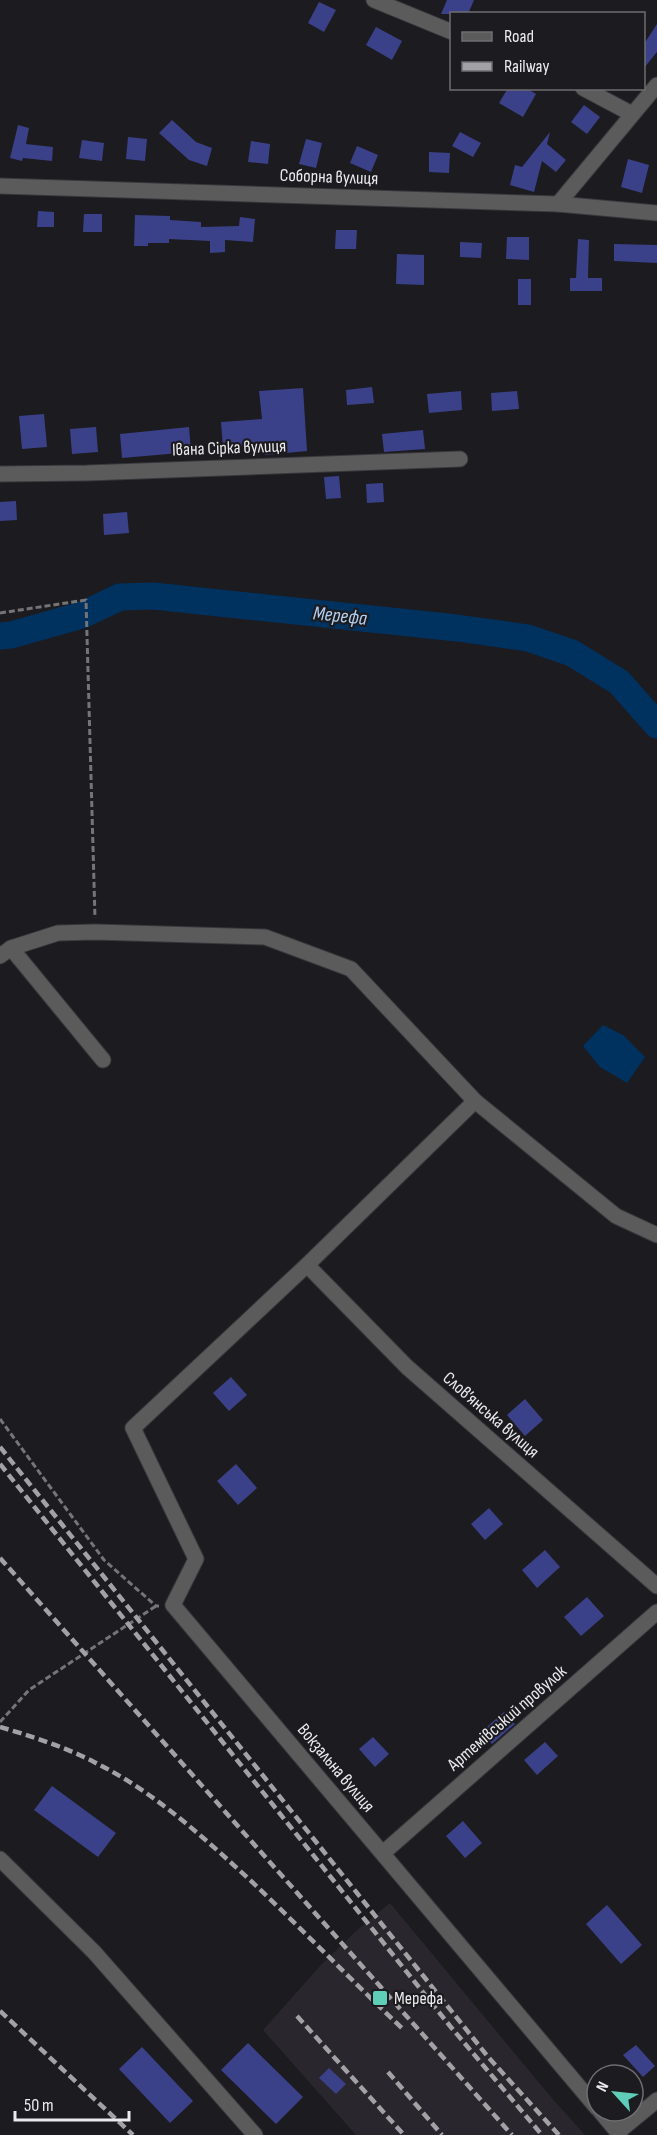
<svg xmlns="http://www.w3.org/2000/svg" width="657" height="2135" font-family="'Sofia Sans Condensed',sans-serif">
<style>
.built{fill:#29262e}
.water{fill:#00325f}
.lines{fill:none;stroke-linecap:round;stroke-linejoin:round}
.river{stroke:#00325f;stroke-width:27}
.building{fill:#3a4188}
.minor-casing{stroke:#39383c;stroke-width:17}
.path{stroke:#757477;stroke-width:3;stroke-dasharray:6 3;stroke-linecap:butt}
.minor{stroke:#5c5b5c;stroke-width:15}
.rail{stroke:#a2a1a4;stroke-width:4.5;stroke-dasharray:9 4.5;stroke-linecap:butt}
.poi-dot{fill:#5eceb8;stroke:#1c1b1f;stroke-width:2}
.labels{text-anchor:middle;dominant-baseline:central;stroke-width:4.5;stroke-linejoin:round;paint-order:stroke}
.street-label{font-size:18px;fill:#ebeaec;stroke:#1c1b1f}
.poi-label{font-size:18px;fill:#ebeaec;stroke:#1c1b1f;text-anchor:start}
.water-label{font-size:20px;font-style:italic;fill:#b0cff1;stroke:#1c1b1f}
</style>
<rect width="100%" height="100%" fill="#1c1b1f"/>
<path class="built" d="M390,1903L551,2097L585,2135H356L263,2030L320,1966L355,1932Z"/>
<path class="water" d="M603,1025L623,1035L645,1057L627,1083L600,1067L583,1046Z"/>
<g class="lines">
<path class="river" d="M0,636L11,635L82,615L120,597L153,596L457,628L528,638L572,653L619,682L657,725"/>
</g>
<g class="building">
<path d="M447,0H474L468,14H441Z"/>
<path d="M319,2L336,10L324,32L308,23Z"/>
<path d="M657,24V52L644,68V44Z"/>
<path d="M376,27L402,41L392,60L366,45Z"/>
<path d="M508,88H526L536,94L523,117L499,103Z"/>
<path d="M584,105L600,117L587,134L571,122Z"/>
<path d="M172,120L196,142L212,148L207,166L189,160L159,133Z"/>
<path d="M18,125L29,128L26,144L53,147L52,161L23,158L22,161L10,158Z"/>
<path d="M460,132L481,143L473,157L452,146Z"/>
<path d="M550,132L547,144L566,160L556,172L542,161L534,192L510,185L515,165L522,167Z"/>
<path d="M128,137L147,139L145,161L126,159Z"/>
<path d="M306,139L322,143L316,168L299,164Z"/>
<path d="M82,140L104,143L102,161L79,158Z"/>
<path d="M251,141L270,144L268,164L248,162Z"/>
<path d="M357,146L378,155L371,172L350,163Z"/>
<path d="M429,152L450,153L449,173L429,172Z"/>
<path d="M628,159L649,165L642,193L621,187Z"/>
<path d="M38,211L54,212V227H37Z"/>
<path d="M84,214H102V232H83Z"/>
<path d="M135,215L170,216V220L201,222V227L239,226L240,217L255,219L253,242L225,240V252L210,253V241L169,239V243H148V246H134Z"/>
<path d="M336,230H357L356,249H335Z"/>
<path d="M507,237H529V260L506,259Z"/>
<path d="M578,239L589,240L588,278H602V291H570V278H576Z"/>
<path d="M460,242L482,243L481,258L460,257Z"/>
<path d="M614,244L657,245V263L614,261Z"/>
<path d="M397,254L424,255V285L396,284Z"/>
<rect x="518" y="279" width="13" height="26"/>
<path d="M372,387L374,403L347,405L346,390Z"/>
<path d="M303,388L307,451L265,455L264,445L223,448L221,422L262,419L259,391Z"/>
<path d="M461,391L462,410L429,413L427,394Z"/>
<path d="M517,391L519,409L492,411L491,393Z"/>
<path d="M44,414L47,447L22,449L19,416Z"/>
<path d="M96,427L98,452L72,454L70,429Z"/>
<path d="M189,427L191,452L122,458L120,434Z"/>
<path d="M423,430L425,449L384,452L382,434Z"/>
<path d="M339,476L341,498L326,499L324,477Z"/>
<path d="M383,483L384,502L367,503L366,484Z"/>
<path d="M16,501L17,520L0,521V502Z"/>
<path d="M127,512L129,533L104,535L103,514Z"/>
<path d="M231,1377L247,1395L229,1411L213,1393Z"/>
<path d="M525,1399L543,1420L525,1436L507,1415Z"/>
<path d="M236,1464L257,1488L238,1505L217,1481Z"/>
<path d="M489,1508L503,1524L485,1540L471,1524Z"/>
<path d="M545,1550L560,1567L537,1588L522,1570Z"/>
<path d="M587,1597L604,1616L581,1636L564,1617Z"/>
<path d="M504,1712L515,1724L492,1744L481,1732Z"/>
<path d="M373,1737L389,1754L375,1767L359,1749Z"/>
<path d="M545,1742L558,1756L537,1775L524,1760Z"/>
<path d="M52,1786L116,1833L98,1857L34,1810Z"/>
<path d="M463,1821L482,1843L465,1858L446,1836Z"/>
<path d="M607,1905L642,1945L621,1964L586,1924Z"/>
<path d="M248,2043L303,2097L276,2124L221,2070Z"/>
<path d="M636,2045L655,2066L643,2077L623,2055Z"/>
<path d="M142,2047L193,2101L170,2123L119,2069Z"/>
<path d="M329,2068L346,2084L336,2094L319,2078Z"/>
</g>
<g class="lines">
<g class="minor-casing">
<g id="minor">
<path d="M374,0L452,32"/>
<path d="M583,88L632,114"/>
<path d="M0,186L558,204L657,213"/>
<path d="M558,204L657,85"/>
<path d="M0,474L87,473L460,459"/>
<path d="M11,948L103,1060"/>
<path d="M0,956L11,948L58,933L95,932L265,937L351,969L475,1101L616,1216L657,1235"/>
<path d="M475,1101L307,1265L133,1428L196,1559L173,1605L597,2108"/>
<path d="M307,1265L407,1367L657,1586"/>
<path d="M383,1853L657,1612"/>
<path d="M0,1859L94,1952L255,2135"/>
<path d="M600,2111L620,2135"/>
<path d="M618,2132L657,2100"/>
</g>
</g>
<g class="path">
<path d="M0,613L86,600L95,918"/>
<path d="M0,1419L104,1560L156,1606H159"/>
<path d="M0,1722L29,1690L156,1606"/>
</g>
<use href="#minor" class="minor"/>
<g class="rail">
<path d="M0,1447L489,2058L559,2135"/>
<path d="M0,1464L450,2026L542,2135"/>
<path d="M0,1558L512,2135"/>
<path d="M0,1727C31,1736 65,1747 94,1762C153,1791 202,1836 250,1880C302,1929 352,1981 404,2030"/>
<path d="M0,2011L133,2135"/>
<path d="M297,2016L404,2135"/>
<path d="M388,2072L442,2135"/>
</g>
</g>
<rect class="poi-dot" x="372" y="1990" width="16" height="16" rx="3"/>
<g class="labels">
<g class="street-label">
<text transform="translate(329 177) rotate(2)">Соборна вулиця</text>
<text transform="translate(229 448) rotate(-2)">Івана Сірка вулиця</text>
<text transform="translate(491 1415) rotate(41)">Слов’янська вулиця</text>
<text transform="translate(507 1718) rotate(-41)">Артемівський провулок</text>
<text transform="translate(336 1768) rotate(50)">Вокзальна вулиця</text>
</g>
<g class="poi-label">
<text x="394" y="1998">Мерефа</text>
</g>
<g class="water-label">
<text transform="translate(340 616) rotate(6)">Мерефа</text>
</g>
</g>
<rect x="450" y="12" width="195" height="78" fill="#1c1b1f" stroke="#6f6e71" stroke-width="1.5"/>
<rect x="462" y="32" width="30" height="9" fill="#5c5b5c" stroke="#6f6e71" stroke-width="1.5"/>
<text x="504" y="42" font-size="18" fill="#ebeaec">Road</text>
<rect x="462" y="62" width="30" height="9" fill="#a2a1a4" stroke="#6f6e71" stroke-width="1.5"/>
<text x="504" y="72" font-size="18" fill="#ebeaec">Railway</text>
<g transform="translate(615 2093) rotate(297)"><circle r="28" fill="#1c1b1f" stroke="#6f6e71" stroke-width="1.5"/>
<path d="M0-4.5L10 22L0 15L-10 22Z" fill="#5eceb8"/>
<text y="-9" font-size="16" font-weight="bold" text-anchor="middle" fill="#ebeaec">N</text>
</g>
<path d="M15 2111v9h114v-9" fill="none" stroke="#ebeaec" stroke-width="3"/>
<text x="24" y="2111" font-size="18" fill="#ebeaec" stroke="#1c1b1f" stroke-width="4.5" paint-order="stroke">50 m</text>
</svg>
